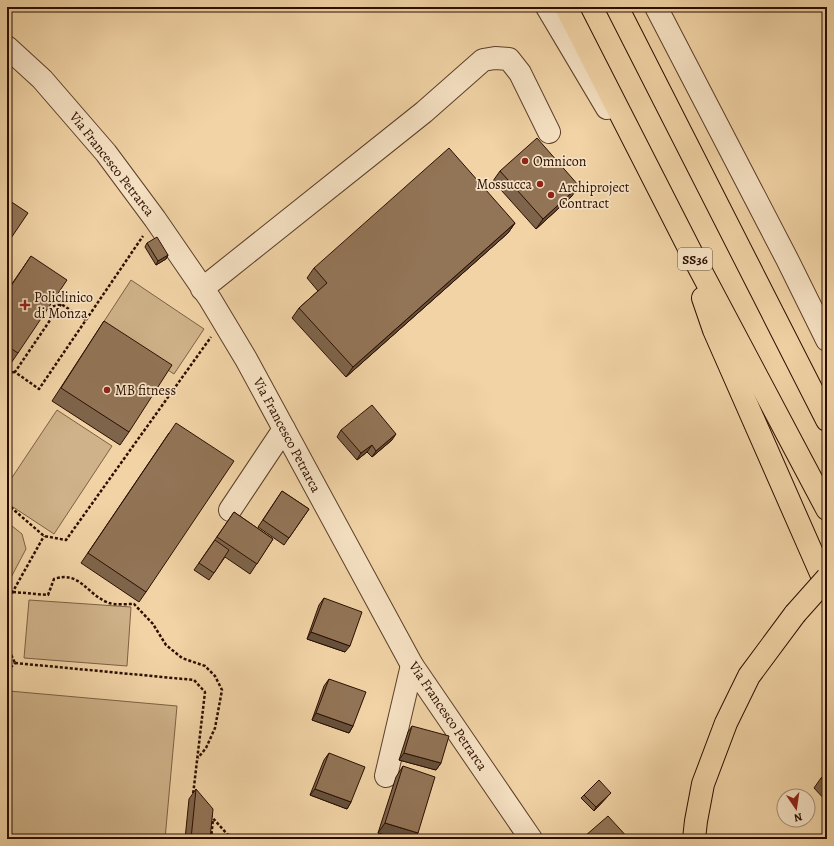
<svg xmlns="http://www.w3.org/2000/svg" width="834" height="846" font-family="Alegreya,serif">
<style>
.green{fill:#cfb289;stroke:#7d6044}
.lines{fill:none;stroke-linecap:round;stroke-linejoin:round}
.minor-casing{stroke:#5c3f29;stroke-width:24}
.major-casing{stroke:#2b0e00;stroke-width:24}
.highway-casing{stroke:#2b0e00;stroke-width:24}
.path{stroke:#2b0e00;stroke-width:2.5;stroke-dasharray:3 2;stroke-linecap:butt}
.minor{stroke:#f6e2c4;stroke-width:22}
.major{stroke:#f1d3a5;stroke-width:22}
.highway{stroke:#f1d3a5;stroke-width:22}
.major-bridge-casing{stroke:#2b0e00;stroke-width:24;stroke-linecap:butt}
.major-bridge{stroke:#f1d3a5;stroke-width:22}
.wall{fill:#7e644a;stroke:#2b0e00}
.shaded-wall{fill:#66513c;stroke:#2b0e00}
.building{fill:#927456;stroke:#2b0e00}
.poi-dot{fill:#8f2418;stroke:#f6e2c4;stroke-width:1.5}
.labels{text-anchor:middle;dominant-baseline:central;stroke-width:3.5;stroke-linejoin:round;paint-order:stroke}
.shield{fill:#f6e2c4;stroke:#684e3b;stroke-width:1}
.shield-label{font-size:13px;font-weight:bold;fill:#2b0e00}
.poi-label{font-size:14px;fill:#2b0e00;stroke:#f6e2c4;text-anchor:start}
.street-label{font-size:14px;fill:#2b0e00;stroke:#f6e2c4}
</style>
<rect width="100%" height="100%" fill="#f1d3a5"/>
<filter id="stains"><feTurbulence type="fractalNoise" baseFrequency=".005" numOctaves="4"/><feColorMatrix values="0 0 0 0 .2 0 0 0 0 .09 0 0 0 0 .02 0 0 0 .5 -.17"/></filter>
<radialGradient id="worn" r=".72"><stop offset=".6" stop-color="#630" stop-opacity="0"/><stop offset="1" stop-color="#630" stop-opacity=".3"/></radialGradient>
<g class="green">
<path d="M131,280L204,329L174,374L101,326Z"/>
<path d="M57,410L112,446L54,534L7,503V485Z"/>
<path d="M7,522L22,534L26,549L7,585Z"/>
<path d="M29,600L131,607L127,666L24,658Z"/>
<path d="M9,691L177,706L165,839H7Z"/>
</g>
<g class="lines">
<g class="minor-casing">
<g id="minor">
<path d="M547,7L607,108"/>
<path d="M656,7L787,259L827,340"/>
<path d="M7,47L42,79L106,153L155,219L210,299L246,359L412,665L531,839"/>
<path d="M202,289L424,112L483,60L495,58L509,59L520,73L549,132"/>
<path d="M230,510L284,429"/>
<path d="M386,776L412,665"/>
</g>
</g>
<g class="major-casing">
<path id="major" d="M694,839L696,821L703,784L726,723L749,676L795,614"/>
</g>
<g class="highway-casing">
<g id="highway">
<path d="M566,7L694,258L827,509"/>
<path d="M617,7L827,420"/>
<path d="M703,298L714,330L827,587"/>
</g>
</g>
<g class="path">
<path d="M61,304L15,372L39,389L143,236"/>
<path d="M48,308L61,304L86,320"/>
<path d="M7,373L15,372"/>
<path d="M7,504L44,536L66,540L211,337"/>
<path d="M13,592L48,595L54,579C80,570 87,595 109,603C115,605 126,604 134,604L153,624L166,645L182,658L205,666L215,676L222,690L215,728L206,748L198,758"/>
<path d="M7,602L44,536"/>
<path d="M7,646L15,663"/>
<path d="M15,663L194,680L205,692L193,795"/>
<path d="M7,671L15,663"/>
<path d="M210,815L228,835L227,839"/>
<path d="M228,835L275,839"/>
<path d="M211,839L213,819"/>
</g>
<use href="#minor" class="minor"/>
<use href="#major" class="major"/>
<use href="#highway" class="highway"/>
<g class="major-bridge-casing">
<path id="major-bridge" d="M795,614L827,578"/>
</g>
<use href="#major-bridge" class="major-bridge"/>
</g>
<g class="wall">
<path d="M500,171L572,196L536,229L493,181Z"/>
<path d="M515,223L508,233L346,377L292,318L299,308L318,291L307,278L314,268Z"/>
<path d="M147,243L168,255L166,259L156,265L145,247Z"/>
<path d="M31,256L18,353L7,369V291Z"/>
<path d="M104,321L129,432L120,445L52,401Z"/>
<path d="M341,430L392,440L372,457L367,452L357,460L337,437Z"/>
<path d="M169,433L146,592L139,602L81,563Z"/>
<path d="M282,491L309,509L284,545L258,527Z"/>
<path d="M234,512L273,539L250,574L225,557L209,580L194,570Z"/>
<path d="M324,598L345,652L307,639L319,605Z"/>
<path d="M329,679L353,726L349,733L312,720L324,686Z"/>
<path d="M412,726L441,763L436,770L399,760L408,732Z"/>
<path d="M329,753L351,802L347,809L310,795L324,760Z"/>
<path d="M403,766L418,833H378L396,777Z"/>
<path d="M827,773V802L814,788L821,778Z"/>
<path d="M196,789L210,839H185L189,799Z"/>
<path d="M611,793L608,796L594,811L581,798L584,795Z"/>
</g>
<g class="shaded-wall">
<path d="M579,186L572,196L536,229L543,219Z"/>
<path d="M515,223L508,233L346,377L353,367Z"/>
<path d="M168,255L166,259L156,265L158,261Z"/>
<path d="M396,434L392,440L372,457L376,451Z"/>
<path d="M372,445L367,452L357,460L361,453Z"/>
<path d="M311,632L350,646L345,652L307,639Z"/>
<path d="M316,713L353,726L349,733L312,720Z"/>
<path d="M404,753L441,763L436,770L399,760Z"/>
<path d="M315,789L351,802L347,809L310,795Z"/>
<path d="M611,793L608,796L594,811L596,807Z"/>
<path d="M385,823L418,833L413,839H399L378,833Z"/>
</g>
<g class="building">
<path d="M537,138L579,186L543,219L500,171Z"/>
<path d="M449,148L515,223L353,367L299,308L327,283L314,268Z"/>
<path d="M7,199L28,213L7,244Z"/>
<path d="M157,237L168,255L158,261L147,243Z"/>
<path d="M31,256L67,280L18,353L7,346V292Z"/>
<path d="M104,321L172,365L129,432L61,388Z"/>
<path d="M372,405L396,434L376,451L372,445L361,453L341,430Z"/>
<path d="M176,423L234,461L146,592L88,553Z"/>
<path d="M282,491L309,509L289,538L263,520Z"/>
<path d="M234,512L273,539L257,564L217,537Z"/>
<path d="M215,540L229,550L214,573L199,563Z"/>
<path d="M324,598L362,612L350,646L311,632Z"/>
<path d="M329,679L366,692L353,726L316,713Z"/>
<path d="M412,726L449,736L441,763L404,753Z"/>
<path d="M329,753L365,767L351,802L315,789Z"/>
<path d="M403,766L435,777L418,833L385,823Z"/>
<path d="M827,773V785L821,778Z"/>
<path d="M599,780L611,793L596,807L584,795Z"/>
<path d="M196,789L213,809L210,839H191Z"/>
<path d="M608,816L629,839H588L585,836Z"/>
</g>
<g class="poi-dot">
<circle cx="525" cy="161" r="4"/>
<circle cx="540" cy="184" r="4"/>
<circle cx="551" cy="195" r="4"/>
<path d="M23 299h4v4h4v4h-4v4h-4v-4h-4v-4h4z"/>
<circle cx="107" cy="390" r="4"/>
</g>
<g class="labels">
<rect class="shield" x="678" y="248" width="34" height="22" rx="3"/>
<g class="shield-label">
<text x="695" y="259">SS36</text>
</g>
<g class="poi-label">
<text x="533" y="161">Omnicon</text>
<text x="532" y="184" text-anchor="end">Mossucca</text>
<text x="559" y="187">Archiproject<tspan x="559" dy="16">Contract</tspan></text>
<text x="34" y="297">Policlinico<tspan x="34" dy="16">di Monza</tspan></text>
<text x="115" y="390">MB fitness</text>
</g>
<g class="street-label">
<text transform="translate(112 164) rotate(52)">Via Francesco Petrarca</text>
<text transform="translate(287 435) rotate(62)">Via Francesco Petrarca</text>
<text transform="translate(448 716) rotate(56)">Via Francesco Petrarca</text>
</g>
</g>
<rect width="834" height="846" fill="none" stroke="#f1d3a5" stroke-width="24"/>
<rect x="8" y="8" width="818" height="830" fill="none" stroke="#2b0e00" stroke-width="2"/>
<rect x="12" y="12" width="810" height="822" fill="none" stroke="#2b0e00"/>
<g transform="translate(796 808) rotate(167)"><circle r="19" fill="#f6e2c4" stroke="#a58d76"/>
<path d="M0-3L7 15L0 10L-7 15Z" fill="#8f2418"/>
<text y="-6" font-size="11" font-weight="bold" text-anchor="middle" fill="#2b0e00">N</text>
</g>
<rect width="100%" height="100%" filter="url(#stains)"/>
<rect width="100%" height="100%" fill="url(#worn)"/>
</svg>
